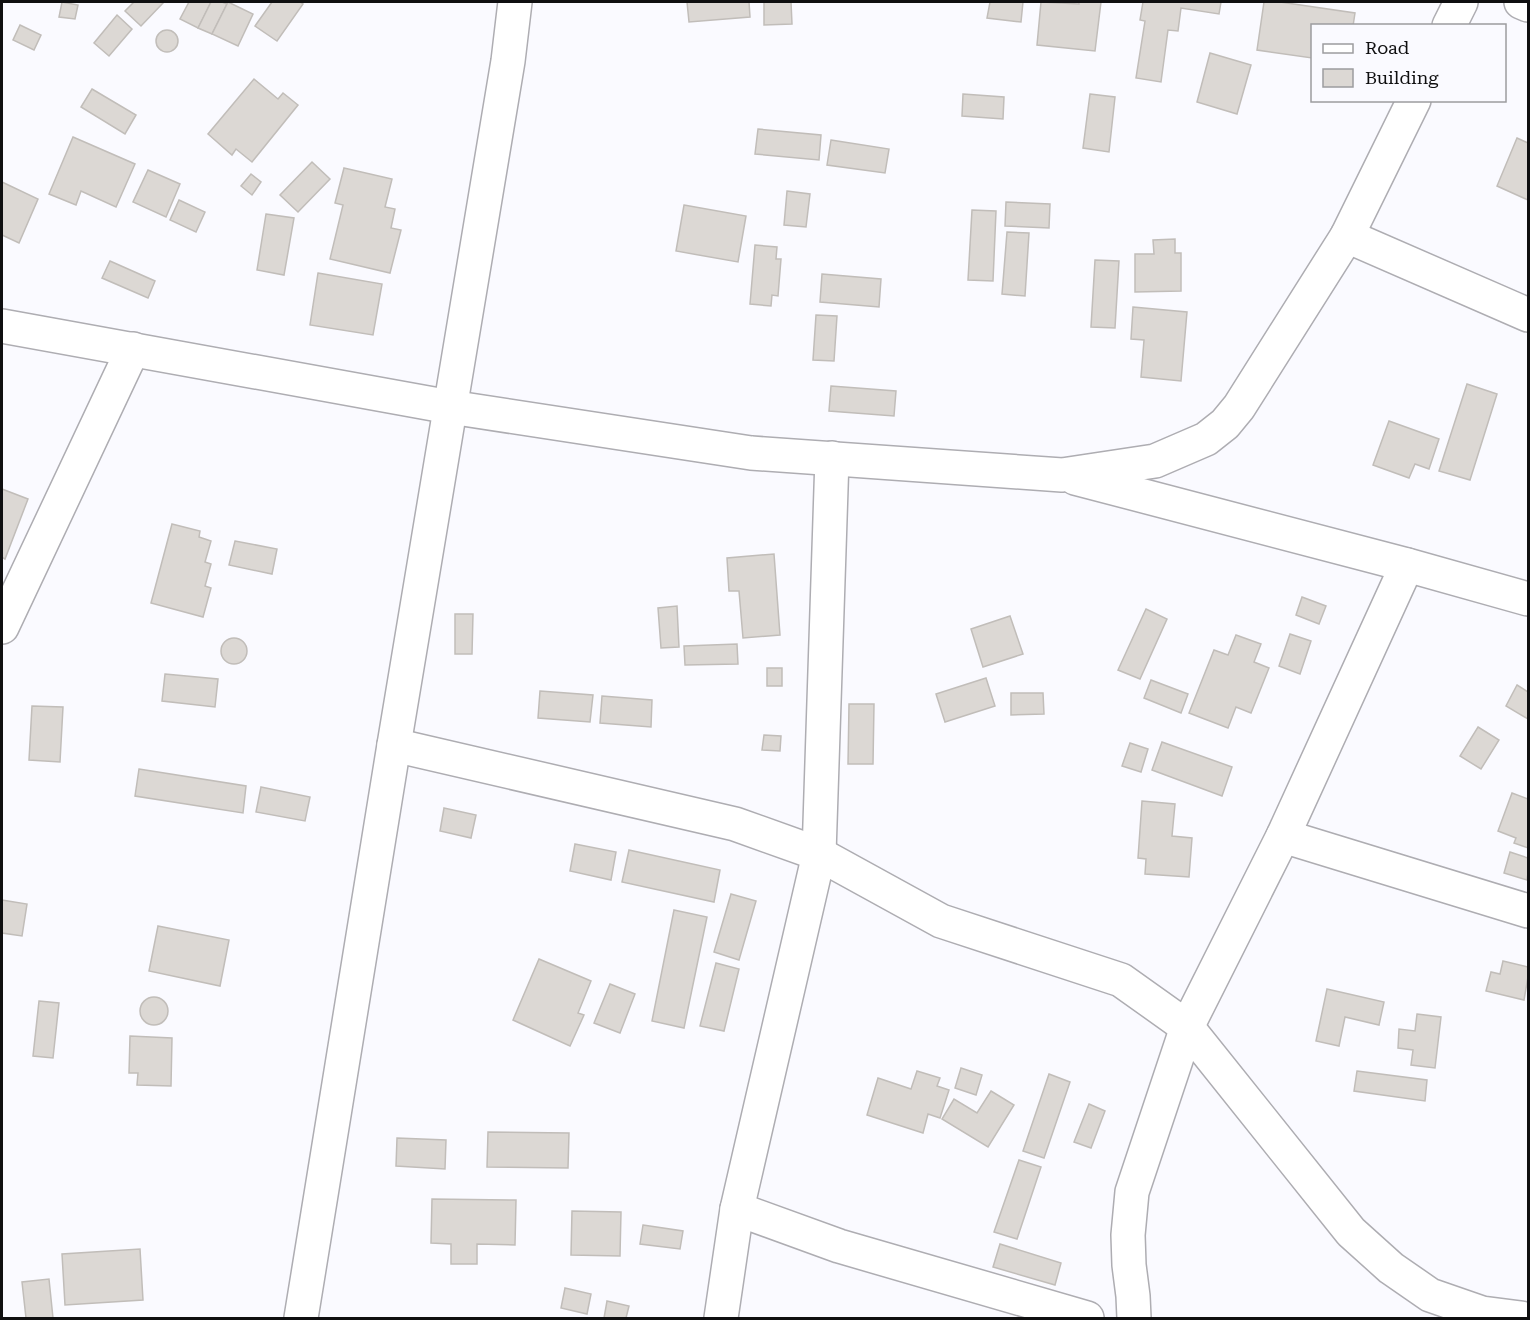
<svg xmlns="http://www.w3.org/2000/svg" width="1530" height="1320" font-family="'Roboto Serif',serif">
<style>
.building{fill:#dcd8d4;stroke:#c1bdb9;stroke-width:1.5}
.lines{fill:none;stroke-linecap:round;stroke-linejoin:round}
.minor-casing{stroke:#aeadb2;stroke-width:36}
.minor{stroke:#fff;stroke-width:33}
</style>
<rect width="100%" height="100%" fill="#fafaff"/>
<g class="building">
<path d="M62,2L78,5L75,19L59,17Z"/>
<path d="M134,2H164L141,26L125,11Z"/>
<path d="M189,2H211L198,28L180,19Z"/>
<path d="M211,2H222L227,4L212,34L198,28Z"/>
<path d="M228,2L253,14L238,46L212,34Z"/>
<path d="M272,2H300L303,4L277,41L255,26Z"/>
<path d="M687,2H749L750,17L689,22Z"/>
<path d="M764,2H791L792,24L764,25Z"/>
<path d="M990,2H1023L1021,22L987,18Z"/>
<path d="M1041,2L1079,4V2H1101L1095,51L1037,45Z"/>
<path d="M1143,2H1221L1219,14L1181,8L1178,31L1168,30L1161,82L1136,78L1145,21L1140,20Z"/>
<path d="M1264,2H1280L1355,13L1353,26H1312V58L1257,50Z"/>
<path d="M117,15L132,29L109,56L94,43Z"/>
<path d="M20,25L41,35L34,50L13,40Z"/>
<circle cx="167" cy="41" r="11"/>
<path d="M1210,53L1251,65L1237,114L1197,102Z"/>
<path d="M254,79L278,99L283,93L298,105L252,162L236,149L232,155L208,134Z"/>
<path d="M92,89L136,115L125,134L81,107Z"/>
<path d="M963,94L1004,97L1003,119L962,116Z"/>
<path d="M1090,94L1115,97L1109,152L1083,148Z"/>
<path d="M758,129L821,135L819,160L755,154Z"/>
<path d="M73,137L135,164L116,207L81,191L76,205L49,194Z"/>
<path d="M1517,138L1528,143V200L1497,186Z"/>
<path d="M831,140L889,149L885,173L827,165Z"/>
<path d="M312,162L330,179L298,212L280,195Z"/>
<path d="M344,168L392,179L385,207L395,209L391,228L401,230L390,273L330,259L343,205L335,203Z"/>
<path d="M148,170L180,184L166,217L133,202Z"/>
<path d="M251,174L261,182L252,195L241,186Z"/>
<path d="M2,182L38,199L19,243L2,235Z"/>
<path d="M787,191L810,194L806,227L784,225Z"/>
<path d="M179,200L205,212L196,232L170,220Z"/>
<path d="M1006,202L1050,204L1049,228L1005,226Z"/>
<path d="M684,205L746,216L738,262L676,251Z"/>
<path d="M972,210L996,211L993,281L968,280Z"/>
<path d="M266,214L294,218L284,275L257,270Z"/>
<path d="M1007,232L1029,233L1025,296L1002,294Z"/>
<path d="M1175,239V253H1181V291L1135,292V254H1154L1153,240Z"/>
<path d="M755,245L777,247L776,259H781L778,296L772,295L771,306L750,304Z"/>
<path d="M1095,260L1119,261L1115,328L1091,327Z"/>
<path d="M110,261L155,281L148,298L102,278Z"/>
<path d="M318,273L382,284L373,335L310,325Z"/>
<path d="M822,274L881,279L879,307L820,302Z"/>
<path d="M1133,307L1187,312L1181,381L1141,377L1144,340L1131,339Z"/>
<path d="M816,315L837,316L834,361L813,360Z"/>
<path d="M1467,384L1497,394L1470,480L1439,471Z"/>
<path d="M831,386L896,391L894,416L829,411Z"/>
<path d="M1389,421L1439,439L1429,469L1415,464L1409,478L1373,465Z"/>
<path d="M2,489L28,499L5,559L2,557Z"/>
<path d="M172,524L200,531L199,537L211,541L205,562L211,564L205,586L211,588L203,617L151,603Z"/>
<path d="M235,541L277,549L272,574L229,565Z"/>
<path d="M774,554L780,635L743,638L739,591H729L727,558Z"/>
<path d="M1302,597L1326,606L1319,624L1296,615Z"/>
<path d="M677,606L679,647L661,648L658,608Z"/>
<path d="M1146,609L1167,619L1140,679L1118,670Z"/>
<path d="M455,614H473L472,654H455Z"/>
<path d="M1010,616L1023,654L983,667L971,629Z"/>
<path d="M1290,634L1311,641L1300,674L1279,666Z"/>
<path d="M1236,635L1261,644L1254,662L1269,668L1251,713L1236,707L1228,728L1189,713L1214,650L1228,655Z"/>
<circle cx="234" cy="651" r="13"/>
<path d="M737,644L738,664L685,665L684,646Z"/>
<rect x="767" y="668" width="15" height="18"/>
<path d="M165,674L218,679L215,707L162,701Z"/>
<path d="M986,678L995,706L945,722L936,694Z"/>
<path d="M1151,680L1188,694L1181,713L1144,698Z"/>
<path d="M1517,685L1528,692V719L1506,706Z"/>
<path d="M540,691L593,695L590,722L538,718Z"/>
<path d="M1011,693H1043L1044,714L1011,715Z"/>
<path d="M602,696L652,700L651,727L600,723Z"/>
<path d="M849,704H874L873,764H848Z"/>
<path d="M32,706L63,707L60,762L29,760Z"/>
<path d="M1478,727L1499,740L1481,769L1460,756Z"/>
<path d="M764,735L781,736L780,751L762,750Z"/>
<path d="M1162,742L1232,767L1222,796L1152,770Z"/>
<path d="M1130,743L1148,749L1141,772L1122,766Z"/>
<path d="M139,769L246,786L243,813L135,796Z"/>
<path d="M261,787L310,797L305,821L256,812Z"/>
<path d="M1512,793L1528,799V848L1514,843L1516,838L1498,831Z"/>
<path d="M1142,801L1175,804L1172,836L1192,838L1189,877L1145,874L1146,859L1138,858Z"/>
<path d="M444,808L476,815L471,838L440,831Z"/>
<path d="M575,844L616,852L611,880L570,871Z"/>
<path d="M629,850L720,870L714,902L622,882Z"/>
<path d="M1510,852L1528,858V873L1527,880L1504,873Z"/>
<path d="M731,894L756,901L739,960L714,952Z"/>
<path d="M2,900L27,904L22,936L2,933Z"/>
<path d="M674,910L707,917L684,1028L652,1021Z"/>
<path d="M158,926L229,940L220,986L149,971Z"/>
<path d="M539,959L591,981L578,1013L584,1015L570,1046L513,1020Z"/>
<path d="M1503,961L1528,967V977L1524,1000L1486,991L1491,972L1500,974Z"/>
<path d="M716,963L739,969L724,1031L700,1026Z"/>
<path d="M610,984L635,994L620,1033L594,1023Z"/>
<path d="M1327,989L1384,1002L1379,1025L1345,1017L1339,1046L1316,1041Z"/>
<circle cx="154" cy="1011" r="14"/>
<path d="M39,1001L59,1003L53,1058L33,1056Z"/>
<path d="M1417,1014L1441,1017L1435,1068L1411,1065L1413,1050L1398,1048L1399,1029L1415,1031Z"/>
<path d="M130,1036L172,1038L171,1086L137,1085L138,1073H129Z"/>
<path d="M961,1068L982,1075L976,1095L955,1088Z"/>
<path d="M917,1071L940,1078L937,1086L949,1090L940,1118L928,1114L923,1133L867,1115L878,1078L911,1089Z"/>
<path d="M1357,1071L1427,1080L1425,1101L1354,1091Z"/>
<path d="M1049,1074L1070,1082L1044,1158L1023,1151Z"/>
<path d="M991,1091L1014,1105L988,1147L942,1119L954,1099L977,1113Z"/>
<path d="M1089,1104L1105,1111L1091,1148L1074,1142Z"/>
<path d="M488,1132L569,1133L568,1168L487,1167Z"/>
<path d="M397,1138L446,1140L445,1169L396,1166Z"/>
<path d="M1019,1160L1041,1167L1017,1239L994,1232Z"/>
<path d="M432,1199L516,1200L515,1245L477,1244V1264H451V1244L431,1243Z"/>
<path d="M572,1211L621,1212L620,1256L571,1255Z"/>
<path d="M643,1225L683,1231L680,1249L640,1244Z"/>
<path d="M1000,1244L1061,1263L1055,1285L993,1267Z"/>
<path d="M140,1249L143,1300L65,1305L62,1254Z"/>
<path d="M49,1279L53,1318H26L22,1282Z"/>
<path d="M565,1288L591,1294L587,1314L561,1308Z"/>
<path d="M607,1301L629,1306L626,1318H604Z"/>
</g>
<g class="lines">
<g class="minor-casing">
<g id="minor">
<path d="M1521,2L1528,5"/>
<path d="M1449,26L1461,2"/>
<path d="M1347,236L1528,315"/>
<path d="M2,326L450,407L751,453L1062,475L1155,461L1206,439L1225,424L1239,407L1347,236L1414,100"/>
<path d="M832,458L819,854L737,1209L839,1246L1087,1318"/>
<path d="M1075,478L1407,565L1528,599"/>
<path d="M2,627L133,349"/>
<path d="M394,745L735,824L819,854L941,921L1121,980L1187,1027L1351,1232L1391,1268L1430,1295L1482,1313L1521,1318"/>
<path d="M1283,836L1528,911"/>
<path d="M301,1318L394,745L508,61L515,2"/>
<path d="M721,1318L737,1209"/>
<path d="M1134,1318L1133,1296L1129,1265L1128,1235L1132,1192L1187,1027L1283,836L1407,565"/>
</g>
</g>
<use href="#minor" class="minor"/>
</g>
<rect width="1530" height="1320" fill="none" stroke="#0f0f10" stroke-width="6"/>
<rect x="1311" y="24" width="195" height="78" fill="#fafaff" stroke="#9c9c9f" stroke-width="1.5"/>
<rect x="1323" y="44" width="30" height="9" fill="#ffffff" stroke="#9c9c9f" stroke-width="1.5"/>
<text x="1365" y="54" font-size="18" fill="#0f0f10">Road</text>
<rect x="1323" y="69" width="30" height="18" fill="#dcd8d4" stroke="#9c9c9f" stroke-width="1.5"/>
<text x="1365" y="84" font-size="18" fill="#0f0f10">Building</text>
</svg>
